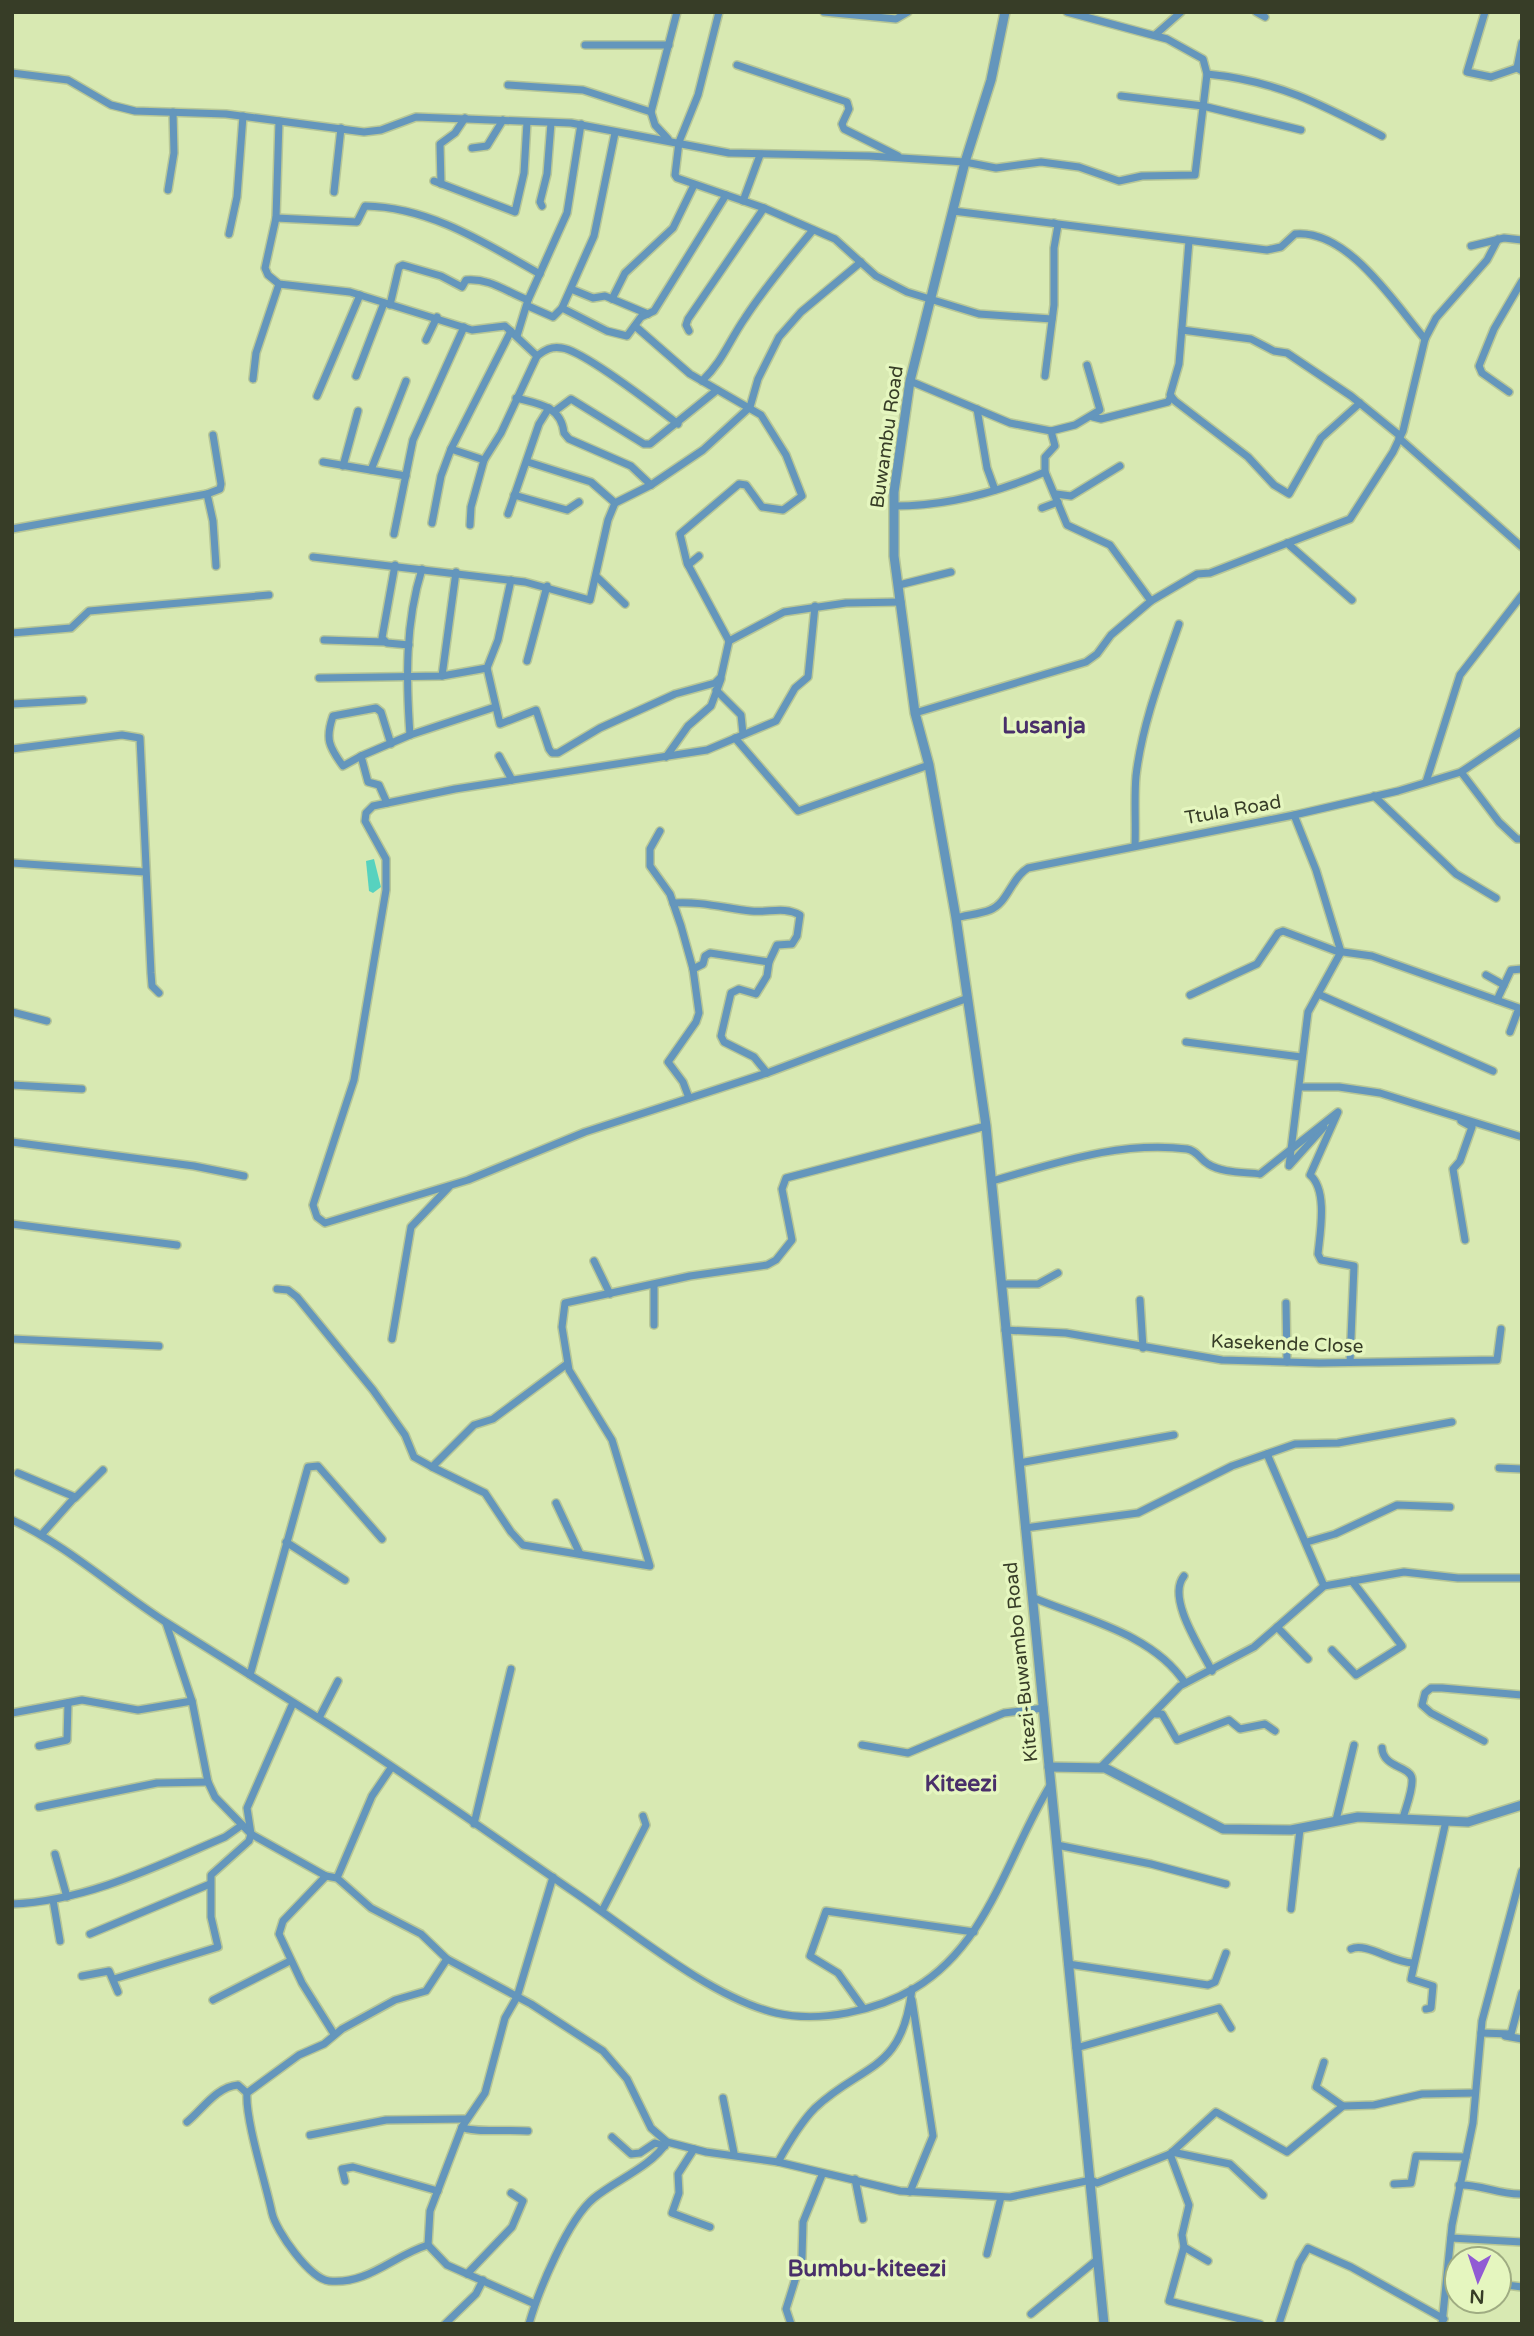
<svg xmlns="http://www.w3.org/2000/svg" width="1534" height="2336" font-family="'Varela Round',sans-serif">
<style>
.water{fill:#57d2bf}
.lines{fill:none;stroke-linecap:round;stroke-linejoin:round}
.minor-casing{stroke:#b8c796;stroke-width:10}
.tertiary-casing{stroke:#b8c796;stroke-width:12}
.minor{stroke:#6496bc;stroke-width:7}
.tertiary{stroke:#6496bc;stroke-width:9}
.labels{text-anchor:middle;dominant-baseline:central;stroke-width:7;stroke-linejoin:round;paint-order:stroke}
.street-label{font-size:19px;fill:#373d27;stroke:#e5f6bf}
.quarter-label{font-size:23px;font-weight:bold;fill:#492f6a;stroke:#e5f6bf}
</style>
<rect width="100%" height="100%" fill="#d8e9b2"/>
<path class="water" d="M374,859L381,887L373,893L369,891L366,861Z"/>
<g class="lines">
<g class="minor-casing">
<g id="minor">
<path d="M719,12L698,95L679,142L675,175L677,178L764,208L835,239L876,276L907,292L979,314L1052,319"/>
<path d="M824,12L896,19L908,12"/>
<path d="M1256,12L1265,17"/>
<path d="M1485,12L1467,72L1491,77L1517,68"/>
<path d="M1155,35L1181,12"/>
<path d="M1522,43L1517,68L1522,71"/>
<path d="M585,45H669"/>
<path d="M737,65L847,102L849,109L842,124L844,129L898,156"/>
<path d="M12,73L68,80L111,105L135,111L226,114L364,132L381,130L416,117L571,123L729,153L869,156L965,162L996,168L1041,162L1079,167L1119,181L1142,176L1195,175L1207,74L1203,59L1167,39L1067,12"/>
<path d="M1207,74C1278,81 1321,104 1382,136"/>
<path d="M508,85L583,90L651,112"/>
<path d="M1121,96L1203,106L1301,130"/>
<path d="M279,121L276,218L265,268L268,275L279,284L350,292L472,330L505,326L537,356"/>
<path d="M668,139L655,125L651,112L677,12"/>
<path d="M472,148L487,146L503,120"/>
<path d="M434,181L515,212L524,173L527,122"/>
<path d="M441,184L440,144L455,133L465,118"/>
<path d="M168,190L174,153L173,112"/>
<path d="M334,192L341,128"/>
<path d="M743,201L760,155"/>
<path d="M542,206L540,202L547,174L551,123"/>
<path d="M953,211L1267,250L1281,247L1295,234C1348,229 1395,304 1425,339"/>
<path d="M276,218L357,222L365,206C430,207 485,243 540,274"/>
<path d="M229,234L237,197L243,116"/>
<path d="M1189,241L1179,364L1170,395L1175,401L1248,457L1274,485L1289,494L1321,438L1360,403"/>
<path d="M1471,246L1504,238L1522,240"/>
<path d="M571,289L593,298L605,296L648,314"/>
<path d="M612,299L625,273L673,228L694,185"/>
<path d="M390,305L399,267L403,265L441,276L462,287L466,280C491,278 506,292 528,300"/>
<path d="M528,306L553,317L562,308L594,236L615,133"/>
<path d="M562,308L607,331L627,336L641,317L654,311L726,195"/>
<path d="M635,326L690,374L761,415L786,455L802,496L783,510L762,507L746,485L739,484L680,534L687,563L729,641L784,612L846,603L901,602"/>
<path d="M1182,330L1251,339L1274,351L1287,353L1351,396L1399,435"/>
<path d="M689,331L686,325L688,319L764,208"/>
<path d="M517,336L528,300L567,213L581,124"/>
<path d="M426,340L437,317"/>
<path d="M356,376L384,303"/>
<path d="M1045,376L1054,305V248L1058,225L1054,223"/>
<path d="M253,379L256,353L279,284"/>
<path d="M702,381C723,361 729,341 745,318C765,287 789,259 813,230"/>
<path d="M910,381L1010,423L1051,431L1055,446L1045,457V472L1067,525L1110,545L1151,601L1111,635L1097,654L1086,662L915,713"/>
<path d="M1509,392L1482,373L1479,366L1494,329L1522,281"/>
<path d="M317,396L360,295"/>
<path d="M516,398C539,404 561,406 564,433L569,439L631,466L651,485"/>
<path d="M977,409L987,468L995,490"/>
<path d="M555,411L571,399L644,444H650L717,390"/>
<path d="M1093,417L1101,419L1168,402L1171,396"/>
<path d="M1051,431L1075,425L1100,410L1087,365"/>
<path d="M213,435L221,484L220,489L207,494L213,521L216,566"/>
<path d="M1399,438L1522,547"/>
<path d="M451,449L484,460L501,433L537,356C545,350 551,346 562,348C584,351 656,407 678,424"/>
<path d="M323,462L406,476"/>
<path d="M528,462L591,482L615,503"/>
<path d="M343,466L358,411"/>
<path d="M371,470L406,381"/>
<path d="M1056,494L1071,496L1120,466"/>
<path d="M514,495L567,510L579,502"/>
<path d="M894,506C947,506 996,493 1045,472"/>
<path d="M1042,508L1058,502"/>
<path d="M508,514L539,424L549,408"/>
<path d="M432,523L441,476L451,449L511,331"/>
<path d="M470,525L471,507L484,460"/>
<path d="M12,529L207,494"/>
<path d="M394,534L413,440L464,327"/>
<path d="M1287,543L1352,600"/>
<path d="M313,557L525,582L590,600L608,520L615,503L651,485L703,450L750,407L758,379L779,337L801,312L861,262"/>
<path d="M395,565L382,638L387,643L409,645"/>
<path d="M688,565L699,556"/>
<path d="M597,577L625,604"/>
<path d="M899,585L951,572"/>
<path d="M1151,601L1197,574L1210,573L1350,519L1393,452L1403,431L1425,339L1436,318L1487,260L1498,239"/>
<path d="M815,606L808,677L795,688L776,721L707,750L455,789L373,806L366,813L365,821L386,859V890L354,1080L313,1205L317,1217L325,1223L468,1180L585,1132L767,1073L968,998"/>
<path d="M12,633L71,628L89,611L269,595"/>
<path d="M324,640L384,642"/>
<path d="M527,661L547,586"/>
<path d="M487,668L500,724L536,710L549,749L552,753H558L600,728L675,694L715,683L721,677L729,641"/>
<path d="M442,676L456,572"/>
<path d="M319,678L442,676L487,668L498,640L511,580"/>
<path d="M716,690L741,715L743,734"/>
<path d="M12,704L83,700"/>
<path d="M410,735C406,680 405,623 422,569"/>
<path d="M735,738L798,811L929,765"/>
<path d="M12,749L122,735L140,738L151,973L152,986L159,993"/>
<path d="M361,756L343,766C329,747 325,739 333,716L376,708L381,712L391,744"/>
<path d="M499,756L512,780"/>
<path d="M666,757L688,726L711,706L721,679"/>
<path d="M1461,772L1499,822L1517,839H1522"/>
<path d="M1426,782L1460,675L1522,595"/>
<path d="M1374,796L1456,874L1496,898"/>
<path d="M387,803L379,785L368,782L361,756L410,735L495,707"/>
<path d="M1294,815L1316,870L1341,952L1308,1012L1289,1166L1324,1127"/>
<path d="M660,831L650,849V866L670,894L681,926L693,969L699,1013L696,1022L668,1062L683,1082L689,1098"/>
<path d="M1135,846C1136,823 1134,798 1136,776C1142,724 1162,673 1179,624"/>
<path d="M12,863L145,872"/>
<path d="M673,903C699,901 725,908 751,911C768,913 784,906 800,915L797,936L792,944L777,945L769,962L710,953L705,956L703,964L693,969"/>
<path d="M956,918C967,915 980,914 990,910C1008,903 1011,878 1028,868L1294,815L1398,791L1461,772L1522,731"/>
<path d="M1486,975L1504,985"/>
<path d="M1318,994L1493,1071"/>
<path d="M1190,995L1257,964L1278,933L1283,931L1336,951L1372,956L1519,1008L1510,1032"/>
<path d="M1497,1000L1511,970L1522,969"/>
<path d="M12,1012L47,1021"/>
<path d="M1186,1042L1301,1057"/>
<path d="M767,1073L754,1057L724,1042L721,1036L731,993L739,989L756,994L767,976L769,962"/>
<path d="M12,1085L82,1089"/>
<path d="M1301,1087H1339L1380,1093L1522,1137"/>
<path d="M1461,1121L1472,1127L1460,1161L1453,1169L1465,1240"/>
<path d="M12,1142L194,1166L244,1176"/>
<path d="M992,1181C1057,1163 1118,1141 1187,1149C1198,1151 1199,1159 1208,1164C1222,1173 1244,1172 1260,1174L1338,1112L1310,1175C1328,1190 1320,1233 1318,1254L1321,1260L1354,1266L1350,1362"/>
<path d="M12,1224L177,1245"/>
<path d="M594,1261L610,1294"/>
<path d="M1002,1284H1038L1058,1273"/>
<path d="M654,1285V1325"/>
<path d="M277,1289L288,1290L297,1297L373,1390L405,1435L414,1457L432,1467L474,1425L493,1419L567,1364"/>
<path d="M1140,1300L1143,1348"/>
<path d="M1286,1303L1287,1362"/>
<path d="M1005,1330L1066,1333L1222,1360L1319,1363L1497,1360L1501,1329"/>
<path d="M12,1339L159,1346"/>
<path d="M392,1339L411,1227L449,1187"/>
<path d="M1267,1454L1324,1586"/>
<path d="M1019,1463L1174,1435"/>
<path d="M432,1467L485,1493L511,1532L523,1545L650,1566L612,1440L569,1370L562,1327L565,1303L690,1276L767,1265L776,1260L792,1240L782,1189L786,1178L986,1126"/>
<path d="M1499,1468L1522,1469"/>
<path d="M18,1473L75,1497L42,1534"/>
<path d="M75,1498L103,1470"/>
<path d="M556,1503L580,1554"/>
<path d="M12,1520C68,1546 113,1588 164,1621C216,1654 268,1686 320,1719C406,1774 490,1834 574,1892C630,1930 711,1998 776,2013C820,2023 876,2011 915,1988C989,1944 1008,1853 1051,1784"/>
<path d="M1025,1528L1138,1513L1232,1466L1295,1444L1338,1443L1452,1422"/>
<path d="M286,1542L345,1580"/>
<path d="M1307,1542L1335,1534L1397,1505L1450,1507"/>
<path d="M1184,1576C1166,1598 1201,1649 1212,1671"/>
<path d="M1034,1598C1084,1619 1153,1634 1185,1683"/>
<path d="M166,1623L192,1701L208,1782L215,1797L251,1834L326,1876L337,1878L371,1908L421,1934L447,1959L531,2004L603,2051L627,2079L651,2128L667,2142L706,2152L778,2162L900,2191L1010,2197L1091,2180L1097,2183L1170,2154L1216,2112L1287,2152L1343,2106L1374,2105L1422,2094L1475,2093"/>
<path d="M1277,1627L1308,1659"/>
<path d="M1332,1650L1356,1675L1402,1646L1352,1581"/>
<path d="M250,1675L308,1467L318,1466L382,1539"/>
<path d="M12,1713L82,1700L138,1710L192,1701"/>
<path d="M1156,1714H1162L1177,1740L1229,1720L1240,1729L1265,1724L1275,1731"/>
<path d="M319,1718L338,1681"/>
<path d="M1484,1741L1431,1713L1422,1705L1425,1693L1431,1688H1442L1522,1695"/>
<path d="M862,1745L908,1753L1004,1713L1044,1708"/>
<path d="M39,1746L67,1740L68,1703"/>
<path d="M1382,1748C1383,1768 1411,1766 1412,1779C1413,1790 1406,1807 1403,1818"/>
<path d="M1101,1767L1180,1686L1254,1647L1324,1586L1404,1572L1458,1578H1522"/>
<path d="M39,1807L157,1783L208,1782"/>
<path d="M1336,1820L1354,1745"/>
<path d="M474,1824L511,1669"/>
<path d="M1057,1845L1151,1864L1226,1884"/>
<path d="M55,1854L67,1897"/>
<path d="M326,1876L283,1921L279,1934L302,1983L334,2034"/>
<path d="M337,1878L372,1796L391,1768"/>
<path d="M53,1900L60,1941"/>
<path d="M12,1904C87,1901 157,1866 225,1837L242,1825"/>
<path d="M1291,1909L1300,1829"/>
<path d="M602,1911L646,1825L643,1816"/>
<path d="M90,1934L210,1884"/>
<path d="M1351,1949C1366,1942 1391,1962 1413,1963"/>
<path d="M447,1959L426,1991L395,2000L342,2029L324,2044L299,2055L247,2093C245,2120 266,2184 272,2213C276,2231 310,2279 329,2281C368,2285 394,2255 428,2245L447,2265L535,2304"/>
<path d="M1068,1964L1208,1985L1215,1982L1226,1953"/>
<path d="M82,1976L109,1971L118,1992"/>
<path d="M114,1979L218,1947L211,1917V1875L249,1841L251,1834L247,1808L293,1703"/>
<path d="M213,2000L290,1961"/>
<path d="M863,2008L838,1973L810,1956L826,1911L974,1932"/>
<path d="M1426,2009L1431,2008L1433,1986L1411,1979L1446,1821"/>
<path d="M1481,2033L1511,2034L1522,1993"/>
<path d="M1505,2036L1522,2039"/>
<path d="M1076,2048L1219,2008L1231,2028"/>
<path d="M1324,2062L1316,2087L1343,2106"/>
<path d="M723,2098L734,2153"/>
<path d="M187,2122C203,2109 216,2087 238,2085L247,2093"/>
<path d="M528,2131C513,2129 470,2133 462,2127L485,2093L505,2018L517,1997L553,1877"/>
<path d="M310,2135L386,2120L466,2119"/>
<path d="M612,2137L631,2154L640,2153L655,2143L665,2146"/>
<path d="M694,2149L678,2174L679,2193L672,2213L710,2227"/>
<path d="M1172,2152L1230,2164L1263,2195"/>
<path d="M1170,2154L1189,2205L1182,2235L1184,2247L1208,2261"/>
<path d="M778,2162C788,2144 800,2123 815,2108C863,2063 902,2073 912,1989"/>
<path d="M855,2179L863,2219"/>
<path d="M345,2181L342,2169L353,2167L438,2191"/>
<path d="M1394,2184L1411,2183L1416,2156L1466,2157"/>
<path d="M1459,2185C1481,2184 1499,2195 1522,2194"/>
<path d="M910,2192L933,2136L912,2000"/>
<path d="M1451,2238L1522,2242"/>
<path d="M428,2245L430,2211L462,2127"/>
<path d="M1184,2247L1169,2301L1260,2324"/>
<path d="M987,2254L1001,2197"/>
<path d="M467,2274L512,2227L523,2201L511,2193"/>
<path d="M1499,2284L1522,2287"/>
<path d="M1031,2314L1098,2259"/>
<path d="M445,2324L476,2294L483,2280"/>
<path d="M529,2324C538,2292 568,2219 594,2198C616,2180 651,2167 667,2142"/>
<path d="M791,2324L786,2309L802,2258L803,2222L822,2175"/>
<path d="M1279,2324L1299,2263L1308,2248L1351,2267L1444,2319"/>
<path d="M1442,2324L1452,2225L1473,2123L1482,2021L1522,1871"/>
</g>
</g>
<g class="tertiary-casing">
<g id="tertiary">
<path d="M1005,12L991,80L965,162L910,381L894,492V556L915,713L929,765L956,918L986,1126L1104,2324"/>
<path d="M1049,1767L1105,1768L1223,1829L1291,1830L1358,1817L1468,1822L1522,1805"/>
</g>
</g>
<use href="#minor" class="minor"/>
<use href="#tertiary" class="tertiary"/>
</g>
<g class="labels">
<g class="street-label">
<text transform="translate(887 437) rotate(-82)">Buwambu Road</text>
<text transform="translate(1233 810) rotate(-10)">Ttula Road</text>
<text transform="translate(1287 1344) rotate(2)">Kasekende Close</text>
<text transform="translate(1021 1662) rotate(-96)">Kitezi-Buwambo Road</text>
</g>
<g class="quarter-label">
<text x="1044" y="726">Lusanja</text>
<text x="961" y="1784">Kiteezi</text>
<text x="867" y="2269">Bumbu-kiteezi</text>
</g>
</g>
<rect width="1534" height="2336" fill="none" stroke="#373d27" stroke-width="28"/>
<g transform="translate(1478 2280) rotate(183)"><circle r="33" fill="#e5f6bf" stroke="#9fac82" stroke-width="2"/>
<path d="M0-5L12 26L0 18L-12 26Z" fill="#915bd4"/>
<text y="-10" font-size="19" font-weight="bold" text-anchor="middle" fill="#373d27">N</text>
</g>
</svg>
